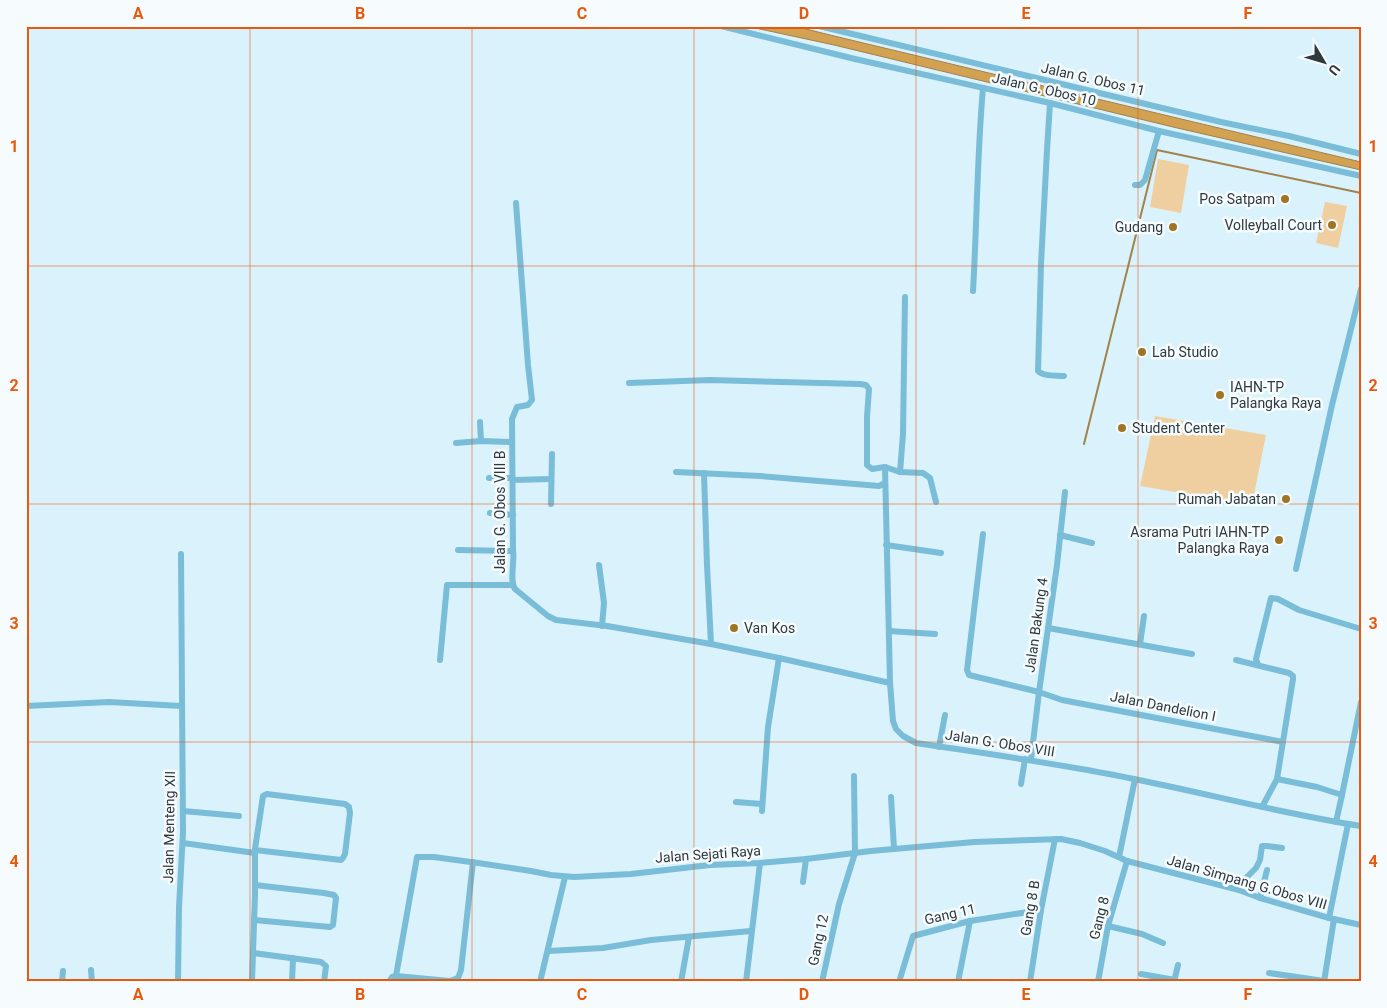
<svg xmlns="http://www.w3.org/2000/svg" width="1387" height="1008" font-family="Roboto,sans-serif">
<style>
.green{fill:#efcf9f}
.water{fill:#d2a151;stroke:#a1824b}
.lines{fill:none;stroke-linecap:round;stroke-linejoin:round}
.stream{stroke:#a1824b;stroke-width:2}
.minor{stroke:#79bdd8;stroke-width:6}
.grid{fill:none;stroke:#e8590c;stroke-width:1;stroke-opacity:0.55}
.poi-dot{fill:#a17425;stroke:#f6fcfe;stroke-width:2}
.labels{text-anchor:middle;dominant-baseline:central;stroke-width:5;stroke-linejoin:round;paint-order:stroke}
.street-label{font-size:14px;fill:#2e393e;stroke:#f6fcfe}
.poi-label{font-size:14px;fill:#2e393e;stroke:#f6fcfe;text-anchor:end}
.neatline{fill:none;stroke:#e8590c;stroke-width:2}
.grid-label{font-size:16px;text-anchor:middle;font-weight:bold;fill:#e8590c}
</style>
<rect width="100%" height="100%" fill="#daf2fc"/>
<g class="green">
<path d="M1158,159L1189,165L1181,213L1150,207Z"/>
<path d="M1325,202L1347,206L1338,248L1316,243Z"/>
<path d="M1155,416L1266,435L1252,505L1140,486Z"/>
</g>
<path class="water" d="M746,26H794L830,35L1361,162V170L1173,127L834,45Z"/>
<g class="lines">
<path class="stream" d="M1084,444L1157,150L1361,193"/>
<g class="minor">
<path d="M721,26L855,59L1050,103L1159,131L1361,176"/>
<path d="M819,26L1221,122L1289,136L1361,154"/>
<path d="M1050,103L1047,150L1041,264L1038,371C1044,377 1056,375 1064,376"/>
<path d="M1135,185H1140L1145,180L1159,131"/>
<path d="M516,203L528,365L532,400L528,405L517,407L512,419L513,551C515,562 509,580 515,589L548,616L556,620L607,626L711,644L779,658L890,683"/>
<path d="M973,291C977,223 977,155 983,88"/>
<path d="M629,383L710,380L860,384L866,385L869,389L867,417V465L872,469L885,467L900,472L923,473L930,478L936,502"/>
<path d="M480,422L481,441"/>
<path d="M456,443L481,441L512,442"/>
<path d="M885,467L890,683L893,721L896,729L903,736L916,743C989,754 1062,764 1134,779C1209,794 1284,814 1361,826"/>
<path d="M676,472L760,476L879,486L885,483"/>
<path d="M900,472L903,434L905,297"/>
<path d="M704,473L707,565L711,644"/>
<path d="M489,478H512"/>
<path d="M513,480L551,479"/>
<path d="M551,504L552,454"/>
<path d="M490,513L513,515"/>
<path d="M983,534L967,670L969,675L1039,692L1062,700L1283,742"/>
<path d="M1060,535L1092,543"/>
<path d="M886,545L941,553"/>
<path d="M458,550L513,551"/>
<path d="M599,565L604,603L602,626"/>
<path d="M1296,569L1332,405L1361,289"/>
<path d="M1048,628L1192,654"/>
<path d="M889,631L935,634"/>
<path d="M1140,644L1144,616"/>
<path d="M440,660L447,585H512"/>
<path d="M1236,660L1289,673L1293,676V679L1277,779L1262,807"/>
<path d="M1258,665L1256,659L1271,598L1278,599L1299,610L1361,629"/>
<path d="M26,706L109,702L181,706"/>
<path d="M939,747L945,715"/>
<path d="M1031,760L1039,692L1057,565L1065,492"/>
<path d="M1277,779L1317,787L1342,795"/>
<path d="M1021,784L1025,759"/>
<path d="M891,797L894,849"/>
<path d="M736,802L762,804"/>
<path d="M183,811L239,816"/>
<path d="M762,811L768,727L779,658"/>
<path d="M1336,822L1342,795L1361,702"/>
<path d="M183,843L255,853"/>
<path d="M1119,857L1135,779"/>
<path d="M803,882L806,859"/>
<path d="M1239,890L1244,880L1256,868L1260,860L1262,846H1267L1282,848"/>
<path d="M1260,898L1267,870"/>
<path d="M1329,918L1348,824"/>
<path d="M254,920L330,927L333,925L336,898L334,895L324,893L255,885"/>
<path d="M1108,926L1142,934L1163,943"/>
<path d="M548,951L603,948L651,940L751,931"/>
<path d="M253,953L321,962L326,966L324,982"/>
<path d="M91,970L92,982"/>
<path d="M1269,973L1324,981"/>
<path d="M1141,974L1175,980"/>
<path d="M396,976L417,857H434L478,863L531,871L551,875L574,877L631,874L710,865L760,863L806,859L871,851L974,842L1061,839L1080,843L1105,851L1127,861L1239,890L1260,898L1329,918L1361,925"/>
<path d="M62,982L63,971"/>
<path d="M178,982L179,907L183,832L181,554"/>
<path d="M252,982L255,894V849L263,796L267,794L345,804L349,807L350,813L345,854L343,858L341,860L255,850"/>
<path d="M292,982L293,958"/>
<path d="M389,982L392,977L396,976L450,981L458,978L461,970L473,862"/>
<path d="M540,982L565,877"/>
<path d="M681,982L689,937"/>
<path d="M746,982L760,863"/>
<path d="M822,982L839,904L855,853L854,776"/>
<path d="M899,982L913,936L970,921L1041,910"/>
<path d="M958,982L970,921"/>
<path d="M1030,982L1041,910L1055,839"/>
<path d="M1098,982L1108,926L1127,861"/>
<path d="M1174,982L1178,965"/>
<path d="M1324,982L1334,919"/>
</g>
</g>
<path class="grid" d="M250,26V982M472,26V982M694,26V982M916,26V982M1138,26V982M26,266H1361M26,504H1361M26,742H1361"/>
<g class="poi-dot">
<circle cx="1285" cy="199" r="5"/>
<circle cx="1332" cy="225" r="5"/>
<circle cx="1173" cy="227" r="5"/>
<circle cx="1142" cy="352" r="5"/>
<circle cx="1220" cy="395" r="5"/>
<circle cx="1122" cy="428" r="5"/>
<circle cx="1286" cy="499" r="5"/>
<circle cx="1279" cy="540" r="5"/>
<circle cx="734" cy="628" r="5"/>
</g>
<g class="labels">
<g class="street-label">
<text transform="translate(1093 79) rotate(13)">Jalan G. Obos 11</text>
<text transform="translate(1044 89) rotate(13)">Jalan G. Obos 10</text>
<text transform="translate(500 512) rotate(-90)">Jalan G. Obos VIII B</text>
<text transform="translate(1036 625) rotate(-82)">Jalan Bakung 4</text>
<text transform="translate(1163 706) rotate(11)">Jalan Dandelion I</text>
<text transform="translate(1000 743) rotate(9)">Jalan G. Obos VIII</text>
<text transform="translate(169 827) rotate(-89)">Jalan Menteng XII</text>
<text transform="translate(708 854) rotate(-4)">Jalan Sejati Raya</text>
<text transform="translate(1247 882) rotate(16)">Jalan Simpang G.Obos VIII</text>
<text transform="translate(1030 908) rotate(-80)">Gang 8 B</text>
<text transform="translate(950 914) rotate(-13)">Gang 11</text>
<text transform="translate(1099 918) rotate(-76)">Gang 8</text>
<text transform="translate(818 940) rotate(-78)">Gang 12</text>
</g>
<g class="poi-label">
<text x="1275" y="199">Pos Satpam</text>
<text x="1322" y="225">Volleyball Court</text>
<text x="1163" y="227">Gudang</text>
<text x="1152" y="352" text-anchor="start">Lab Studio</text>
<text x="1230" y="387" text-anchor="start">IAHN-TP<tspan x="1230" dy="16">Palangka Raya</tspan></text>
<text x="1132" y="428" text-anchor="start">Student Center</text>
<text x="1276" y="499">Rumah Jabatan</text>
<text x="1269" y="532">Asrama Putri IAHN-TP<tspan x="1269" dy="16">Palangka Raya</tspan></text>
<text x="744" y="628" text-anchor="start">Van Kos</text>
</g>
</g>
<rect width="1387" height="1008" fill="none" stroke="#f6fcfe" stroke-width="55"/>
<g transform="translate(1324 62) rotate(128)" stroke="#f6fcfe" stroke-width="4" paint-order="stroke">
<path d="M0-4L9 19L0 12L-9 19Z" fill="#2e393e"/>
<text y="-8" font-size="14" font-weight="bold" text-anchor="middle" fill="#2e393e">U</text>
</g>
<rect x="28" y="28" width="1332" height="952" class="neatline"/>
<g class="grid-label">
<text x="138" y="19">A</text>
<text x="360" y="19">B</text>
<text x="582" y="19">C</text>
<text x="804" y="19">D</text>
<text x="1026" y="19">E</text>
<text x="1248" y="19">F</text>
<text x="14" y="152">1</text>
<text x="1373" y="152">1</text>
<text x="14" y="391">2</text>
<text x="1373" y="391">2</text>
<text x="14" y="629">3</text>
<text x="1373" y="629">3</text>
<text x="14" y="867">4</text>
<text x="1373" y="867">4</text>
<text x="138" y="1000">A</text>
<text x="360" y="1000">B</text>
<text x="582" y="1000">C</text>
<text x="804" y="1000">D</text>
<text x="1026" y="1000">E</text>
<text x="1248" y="1000">F</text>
</g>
</svg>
